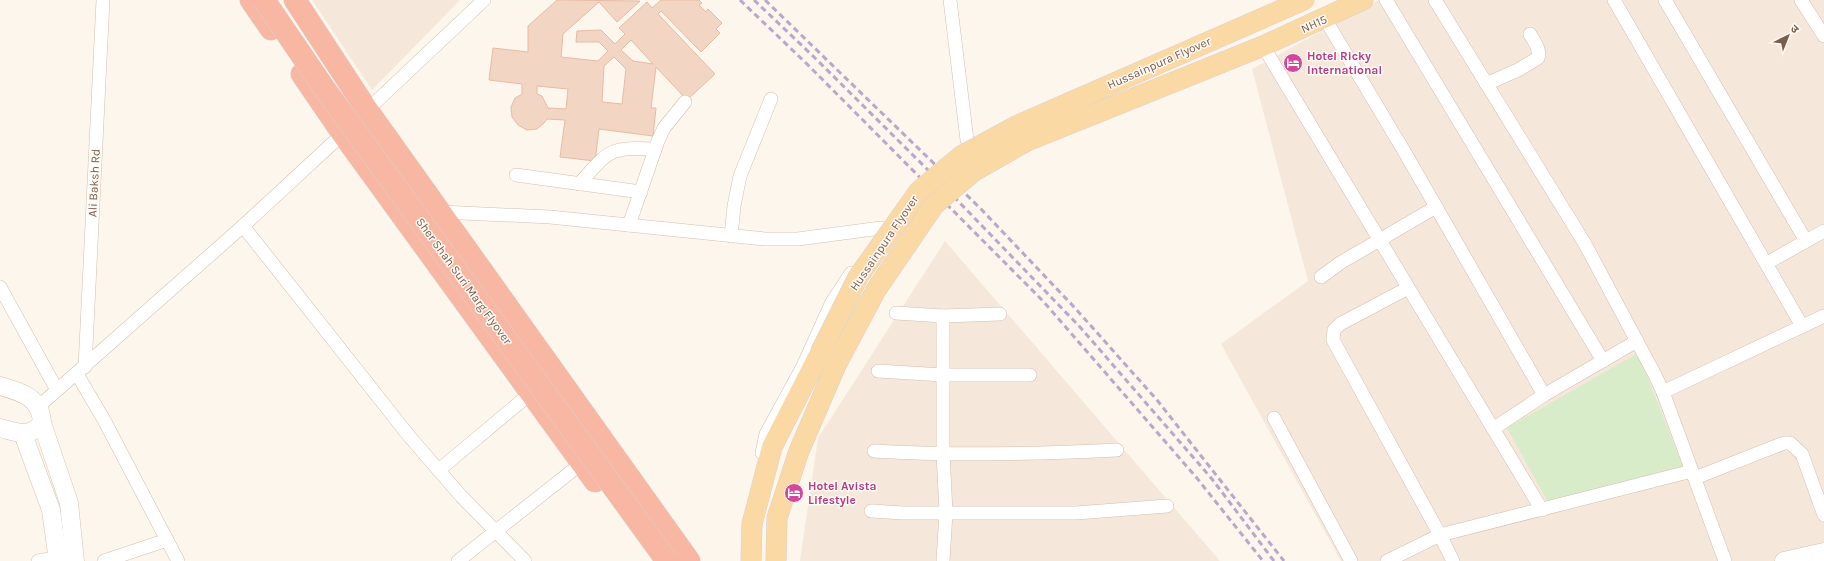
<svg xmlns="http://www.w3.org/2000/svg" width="1824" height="561" font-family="Karla,'Noto Sans Devanagari',sans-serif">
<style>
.residential{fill:#f5e8da}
.green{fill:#d8ecc9}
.building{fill:#f3d5c3;stroke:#e6bba3;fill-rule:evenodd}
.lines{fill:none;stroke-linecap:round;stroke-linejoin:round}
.street-casing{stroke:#d1beb0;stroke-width:14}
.secondary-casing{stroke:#d6c0b0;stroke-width:19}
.primary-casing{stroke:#dad1cd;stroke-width:21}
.highway-casing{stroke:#dad1cd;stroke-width:23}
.street{stroke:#fff;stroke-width:13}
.secondary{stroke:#fff;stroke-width:18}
.primary{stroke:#fbd9a5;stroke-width:20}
.highway{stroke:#f7b7a3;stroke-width:22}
.rail{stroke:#b9a8c9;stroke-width:3;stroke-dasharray:6 4;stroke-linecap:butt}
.primary-bridge-casing{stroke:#dad1cd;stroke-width:21;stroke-linecap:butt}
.highway-bridge-casing{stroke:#dad1cd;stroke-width:23;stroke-linecap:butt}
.primary-bridge{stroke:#fbd9a5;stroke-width:20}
.highway-bridge{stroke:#f7b7a3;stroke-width:22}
.labels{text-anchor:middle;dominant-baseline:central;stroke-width:3;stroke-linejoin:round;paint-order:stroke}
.street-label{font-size:12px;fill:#7a5c4d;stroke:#fffaf3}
.hotel-label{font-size:12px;font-weight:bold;fill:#b23c85;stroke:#fffaf3;text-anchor:start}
</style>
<rect width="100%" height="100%" fill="#fdf6ec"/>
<g class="residential">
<path d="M312,0H460L372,90Z"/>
<path d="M1379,0H1824V561H1341L1221,344L1308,281L1252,69Z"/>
<path d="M945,241L1220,561H800L818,438Z"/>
</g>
<path class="green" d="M1638,353L1683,467L1548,502L1507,428Z"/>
<path class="building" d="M557,0L640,1L617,22L599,2L563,34L561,57L598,61L608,51L599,42H576L577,31L601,30L615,44L625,34L619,28L647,2L652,8L661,0H699L702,3L699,5L706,12L708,9L722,23L716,29L720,33L701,52L661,11L658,14L715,74L687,100L656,67L651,108H656L653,136L599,129L595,161L560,157L565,120L547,119L544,123L537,129L527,130L518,125L512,117L511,107L515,98L522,94V84L489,80L493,48L528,52V26ZM631,40L653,64L633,61L621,50ZM614,57L626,69L622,104L602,102L604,66ZM537,86L568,89L566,109L548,108L542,96L537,94Z"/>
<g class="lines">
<g class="street-casing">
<g id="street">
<path d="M950,0L967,140"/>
<path d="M1386,0L1603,361"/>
<path d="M1435,0L1585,244L1655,375L1663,392L1725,561"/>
<path d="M1614,0L1802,326"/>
<path d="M1665,0L1806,241"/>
<path d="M1801,0L1824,36"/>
<path d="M1325,19L1404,151L1544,395"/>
<path d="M1263,46C1357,200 1448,356 1542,510"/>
<path d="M1486,84L1518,70L1538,58C1541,49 1534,42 1530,34"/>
<path d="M363,114L484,0"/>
<path d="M516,175L641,192"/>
<path d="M579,184C610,150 608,147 655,149"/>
<path d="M440,212L550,217L765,239H798L881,228"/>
<path d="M629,225L658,141L664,128L685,102"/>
<path d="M243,226L409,436L461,496L525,561"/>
<path d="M731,236L734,206L740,176L771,99"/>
<path d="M1767,263L1824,231"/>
<path d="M1321,277L1340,263L1436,207"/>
<path d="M0,287L57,390"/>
<path d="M1408,288L1340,324L1334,330L1333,340L1440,535L1453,561"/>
<path d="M896,313L943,316L1000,314"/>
<path d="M943,316V453L946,512L943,561"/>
<path d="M85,367L103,0"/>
<path d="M878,371L943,375H1030"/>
<path d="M77,374L104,420L178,561"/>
<path d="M1663,392L1824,316"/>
<path d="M38,407L243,226L348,129"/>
<path d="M1274,418L1351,561"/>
<path d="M1493,429L1544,395L1637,341"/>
<path d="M874,451C955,456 1036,454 1117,450"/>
<path d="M762,453L766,434L803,366L832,302L851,273"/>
<path d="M439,470L531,393"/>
<path d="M1695,478L1784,443H1790L1802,454L1824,515"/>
<path d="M871,511L903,513H1076L1167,506"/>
<path d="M38,561L66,556"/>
<path d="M104,561L167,540"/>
<path d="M458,561L582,463"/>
<path d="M1387,561L1440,535L1692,471"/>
</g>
</g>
<g class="secondary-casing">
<g id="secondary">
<path d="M0,386C21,392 41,397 42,423C29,439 17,432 0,428"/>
<path d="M42,423L69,503L75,561"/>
<path d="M23,434L51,510L58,561"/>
<path d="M1784,561L1824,552"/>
</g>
</g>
<g class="primary-casing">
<g id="primary">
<path d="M1018,125L1304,0"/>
<path d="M1027,141L1263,46L1363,0"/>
<path d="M751,561L752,524L772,447L820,353"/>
<path d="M776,561L777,518L799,451L836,365"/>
</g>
</g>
<g class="highway-casing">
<g id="highway">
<path d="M251,0L271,29"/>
<path d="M295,0L367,110L689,561"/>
<path d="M302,74L343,134L595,481"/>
</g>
</g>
<use href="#street" class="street"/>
<use href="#secondary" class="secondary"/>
<use href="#primary" class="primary"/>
<use href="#highway" class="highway"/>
<g class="rail">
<path d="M740,0L807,64L1043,301L1196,477L1263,561"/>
<path d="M754,0L814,57L927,169L1080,327L1212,479L1274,561"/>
<path d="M765,0L981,209L1075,308L1157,400L1284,561"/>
</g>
<g class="primary-bridge-casing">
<g id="primary-bridge">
<path d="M820,353L858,277L919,191L961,156L1018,125"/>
<path d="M836,365L876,290L934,205L974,171L1027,141"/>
</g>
</g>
<g class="highway-bridge-casing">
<path id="highway-bridge" d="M264,0L324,88L667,561"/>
</g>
<use href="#primary-bridge" class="primary-bridge"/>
<use href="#highway-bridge" class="highway-bridge"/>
</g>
<defs>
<g id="hotel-disc" transform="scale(1)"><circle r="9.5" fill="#d1479c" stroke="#fffaf3"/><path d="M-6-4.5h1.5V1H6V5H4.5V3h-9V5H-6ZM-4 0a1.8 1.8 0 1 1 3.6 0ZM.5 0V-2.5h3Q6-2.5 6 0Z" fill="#fff"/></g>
</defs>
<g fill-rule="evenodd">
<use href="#hotel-disc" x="1293" y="63"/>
<use href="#hotel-disc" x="794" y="493"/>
</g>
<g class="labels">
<g class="street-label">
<text transform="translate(1314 24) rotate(-24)">NH15</text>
<text transform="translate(1159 63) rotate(-24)">Hussainpura Flyover</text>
<text transform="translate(94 183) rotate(-87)">Ali Baksh Rd</text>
<text transform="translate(884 243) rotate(-56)">Hussainpura Flyover</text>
<text transform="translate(464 281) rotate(54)">Sher Shah Suri Marg Flyover</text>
</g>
<g class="hotel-label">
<text x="1307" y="56">Hotel Ricky<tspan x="1307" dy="14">International</tspan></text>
<text x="808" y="486">Hotel Avista<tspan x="808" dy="14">Lifestyle</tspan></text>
</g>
</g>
<g transform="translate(1788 36) rotate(43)" stroke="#fffaf3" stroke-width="3" paint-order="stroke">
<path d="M0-3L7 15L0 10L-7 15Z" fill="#7a5c4d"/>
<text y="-6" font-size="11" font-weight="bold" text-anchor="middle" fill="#7a5c4d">उ</text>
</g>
</svg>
